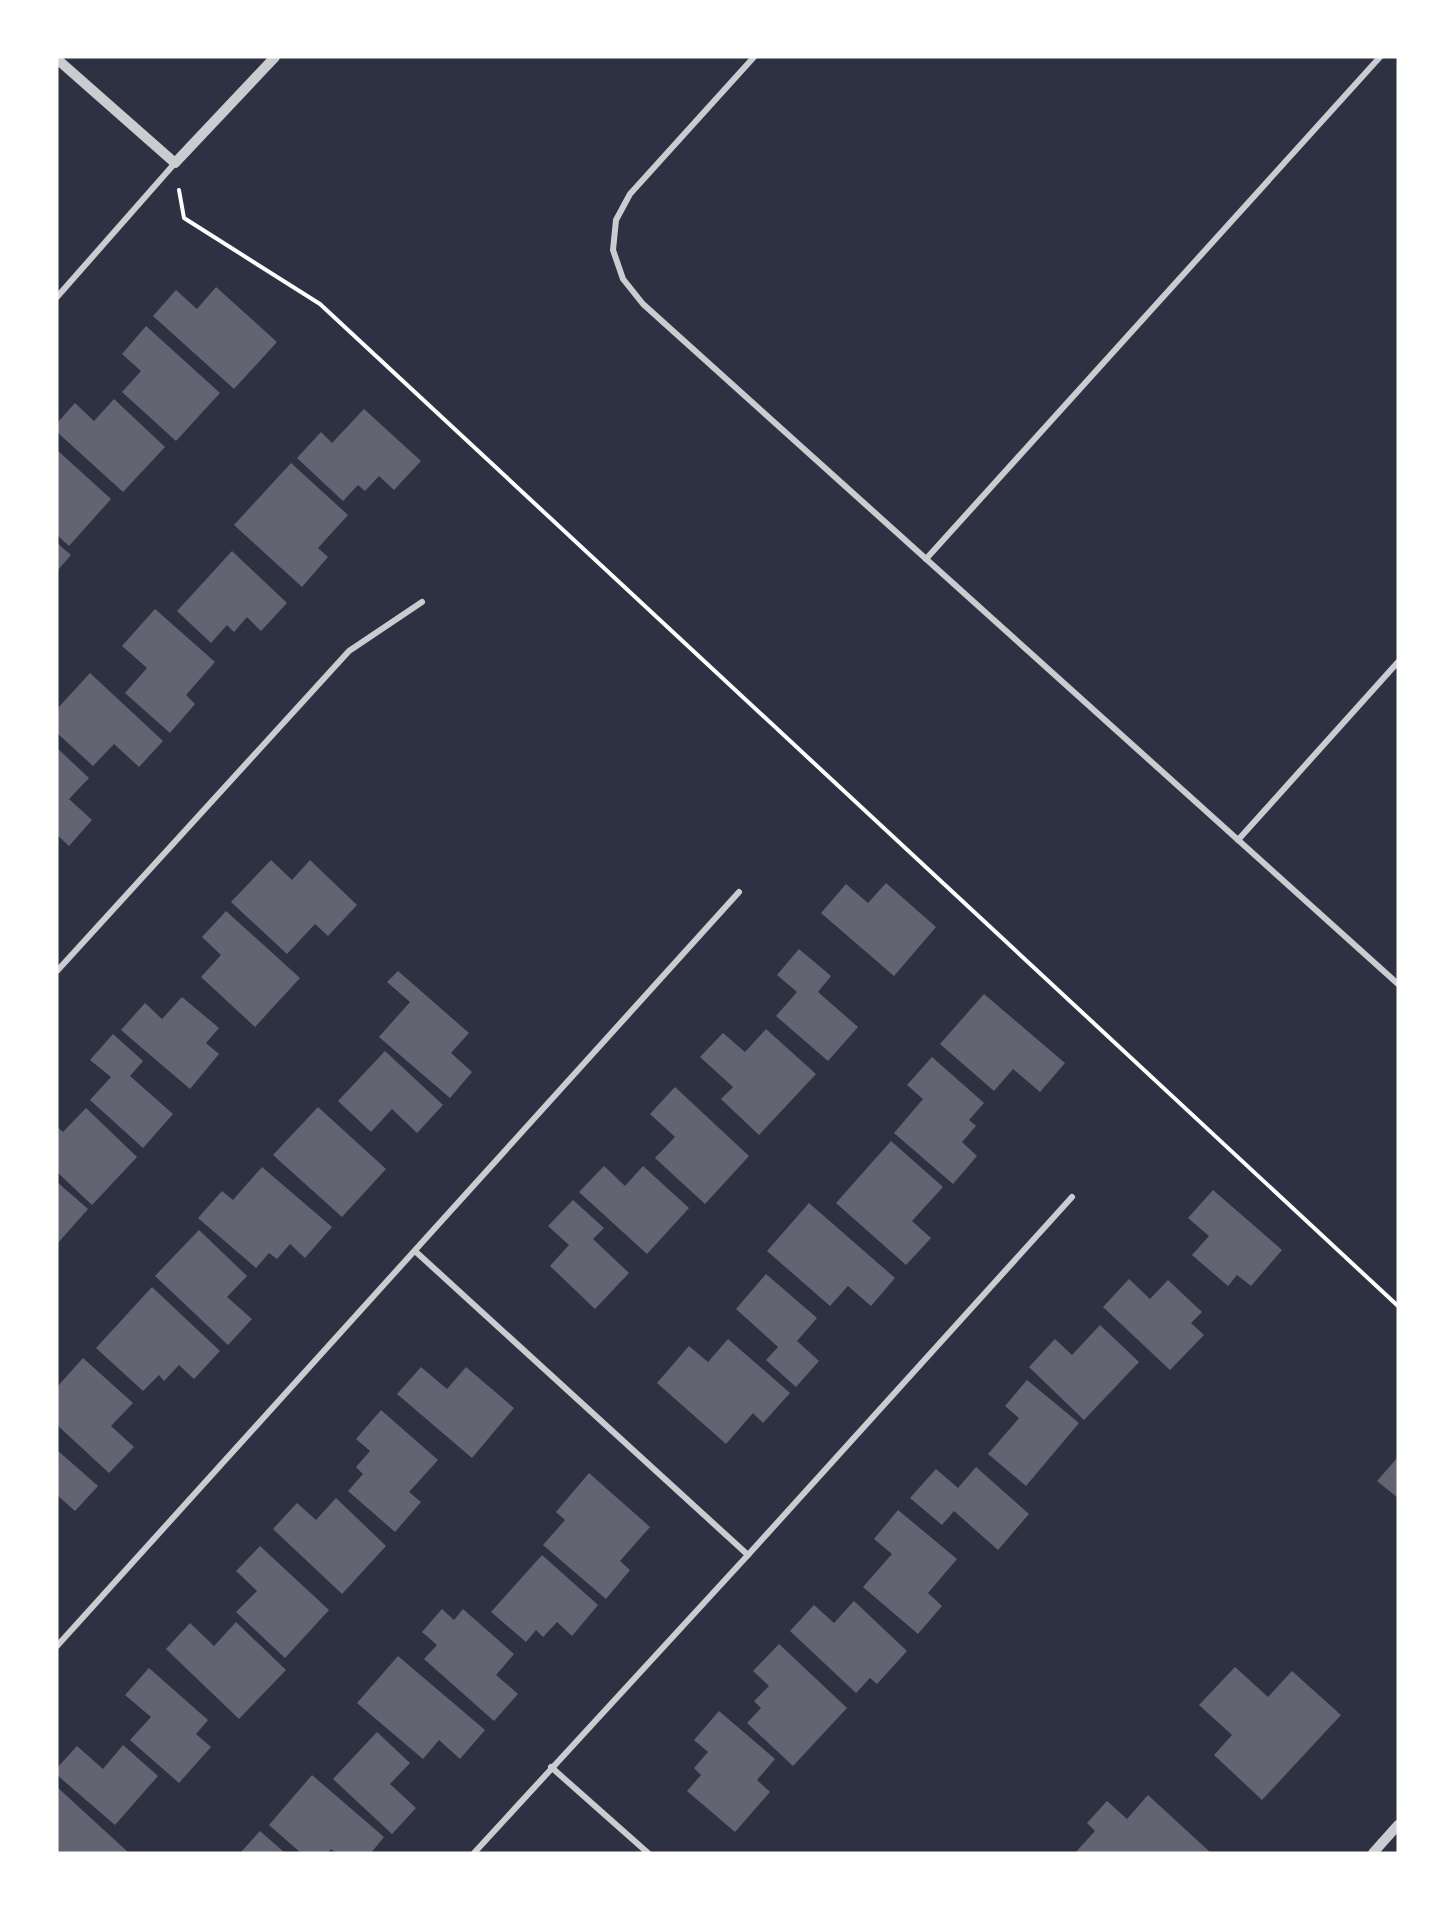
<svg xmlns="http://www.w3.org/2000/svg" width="1455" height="1910" font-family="'Open Sans',sans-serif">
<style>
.building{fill:#626471}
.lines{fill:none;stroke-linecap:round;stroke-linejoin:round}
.path{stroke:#fff;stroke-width:4}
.minor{stroke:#caccd0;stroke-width:6}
.tertiary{stroke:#caccd0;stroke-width:10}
</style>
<rect width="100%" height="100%" fill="#2d3142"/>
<g class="building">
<path d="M216,287L277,342L234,389L153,316L176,290L197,309Z"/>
<path d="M146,326L220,393L176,441L122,392L141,371L122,354Z"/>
<path d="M114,399L165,447L123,492L57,432V423L75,403L94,421Z"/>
<path d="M364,409L421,461L394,490L379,476L365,491L358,485L343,501L297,458L321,432L332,443Z"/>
<path d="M57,450L111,499L69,546L57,535Z"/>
<path d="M291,463L348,515L318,548L328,557L302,587L234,525Z"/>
<path d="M57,543L71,555L57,571Z"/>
<path d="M232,551L287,603L261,631L247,617L234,632L227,625L211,643L177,611Z"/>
<path d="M155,609L215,662L186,695L195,704L170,733L125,693L147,668L122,646Z"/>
<path d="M90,673L163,741L139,767L114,744L93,766L57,733V709Z"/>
<path d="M57,748L89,778L69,799L92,820L69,846L57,835Z"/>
<path d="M271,860L292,880L310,860L357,905L328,936L315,924L287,954L231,902Z"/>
<path d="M886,883L936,927L894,976L821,913L846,884L868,903Z"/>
<path d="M226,911L300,978L255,1027L201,977L221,955L202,937Z"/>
<path d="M799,949L831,976L818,992L858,1027L828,1061L776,1016L797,992L777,975Z"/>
<path d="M398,971L469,1033L451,1053L472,1072L450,1098L379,1037L410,1002L387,982Z"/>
<path d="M984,994L1065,1063L1040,1092L1013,1069L994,1091L940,1044Z"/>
<path d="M182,997L219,1028L206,1043L219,1054L190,1089L121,1030L145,1003L162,1019Z"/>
<path d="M766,1029L816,1074L759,1135L721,1099L733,1087L700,1057L723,1033L745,1052Z"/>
<path d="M113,1034L143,1061L130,1076L173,1114L143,1148L90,1100L111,1077L90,1060Z"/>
<path d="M385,1051L443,1105L417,1133L392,1109L371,1132L338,1101Z"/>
<path d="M932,1057L984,1103L969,1120L976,1126L962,1142L977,1156L953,1184L894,1133L923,1099L907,1085Z"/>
<path d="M675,1087L749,1156L705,1204L655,1158L675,1137L650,1114Z"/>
<path d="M318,1107L386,1169L342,1217L273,1155Z"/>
<path d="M86,1108L137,1157L92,1205L57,1172V1127L63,1132Z"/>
<path d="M891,1141L943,1187L912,1221L931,1238L906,1265L836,1203Z"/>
<path d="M604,1166L625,1186L643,1166L689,1208L647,1254L579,1192Z"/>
<path d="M262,1167L332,1227L305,1258L290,1244L277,1259L269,1253L256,1268L198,1218L222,1191L233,1200Z"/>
<path d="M57,1182L88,1209L57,1244Z"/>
<path d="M1213,1190L1282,1250L1251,1286L1237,1275L1228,1286L1192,1255L1209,1236L1188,1218Z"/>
<path d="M573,1200L604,1228L593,1239L629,1273L595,1309L550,1266L569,1245L548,1226Z"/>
<path d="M809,1203L895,1278L871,1306L848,1286L830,1306L767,1251Z"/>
<path d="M199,1230L247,1276L227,1297L252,1319L228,1345L155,1276Z"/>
<path d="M766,1274L817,1318L797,1341L819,1361L796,1387L766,1360L778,1347L736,1309Z"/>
<path d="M1129,1279L1150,1299L1168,1280L1202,1312L1191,1323L1204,1335L1170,1370L1103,1307Z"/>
<path d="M152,1287L220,1351L194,1379L179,1365L164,1381L159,1375L143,1391L96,1348Z"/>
<path d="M1100,1325L1139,1362L1084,1420L1029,1367L1055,1339L1072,1355Z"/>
<path d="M728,1339L790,1393L763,1423L753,1413L726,1444L657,1383L689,1346L708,1362Z"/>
<path d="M83,1358L133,1403L111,1426L134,1447L109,1473L57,1425V1387Z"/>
<path d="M421,1367L447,1389L466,1367L514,1408L472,1458L397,1394Z"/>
<path d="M1027,1380L1079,1423L1026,1486L988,1454L1019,1418L1005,1406Z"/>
<path d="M381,1410L438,1460L409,1492L421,1502L395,1532L348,1491L363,1474L356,1467L370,1451L356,1439Z"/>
<path d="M57,1450L98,1486L75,1511L57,1495Z"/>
<path d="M1398,1457V1498L1377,1481Z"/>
<path d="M976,1467L1029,1514L998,1550L954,1511L942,1525L910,1498L936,1469L958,1488Z"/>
<path d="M589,1473L650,1527L620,1561L630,1570L606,1599L543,1545L565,1520L556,1512Z"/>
<path d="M336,1498L386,1546L342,1594L273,1529L297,1503L316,1520Z"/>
<path d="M898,1510L957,1559L928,1593L942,1606L918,1634L863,1587L892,1554L874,1539Z"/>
<path d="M260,1546L329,1610L285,1658L236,1612L257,1591L236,1571Z"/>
<path d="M542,1555L598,1605L572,1636L557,1622L543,1637L536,1630L526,1642L491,1612Z"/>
<path d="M854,1601L907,1651L877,1684L870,1678L856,1693L790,1631L814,1605L834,1623Z"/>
<path d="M442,1609L454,1620L463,1609L514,1654L496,1675L518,1694L494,1721L424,1659L437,1645L422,1632Z"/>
<path d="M236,1622L286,1670L239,1719L166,1649L190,1623L214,1646Z"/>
<path d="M779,1644L847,1708L793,1766L747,1723L761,1708L754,1701L769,1686L753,1671Z"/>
<path d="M398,1656L485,1730L460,1759L439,1740L423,1759L357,1703Z"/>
<path d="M1235,1667L1268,1697L1292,1671L1341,1715L1262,1800L1214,1755L1232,1735L1199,1705Z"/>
<path d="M149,1668L208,1720L196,1734L211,1747L179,1783L130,1740L151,1717L125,1695Z"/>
<path d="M719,1711L775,1759L757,1780L770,1792L735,1832L687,1791L701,1775L694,1768L708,1752L694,1740Z"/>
<path d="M377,1732L410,1763L390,1784L416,1808L392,1834L333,1779Z"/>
<path d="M123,1745L158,1776L115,1825L57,1775V1768L77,1746L103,1769Z"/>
<path d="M312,1775L384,1837L371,1853H336L331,1849L328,1853H301L269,1825Z"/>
<path d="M57,1787L129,1853H57Z"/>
<path d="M1148,1795L1211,1853H1075L1095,1831L1087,1823L1107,1801L1127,1819Z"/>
<path d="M260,1831L285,1853H240Z"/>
</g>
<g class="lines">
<path class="path" d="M179,190L184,218L320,304L1398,1306"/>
<g class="minor">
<path d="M754,57L630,194L616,220L613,250L623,279L643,304L1398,984"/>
<path d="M57,297L175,163"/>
<path d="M926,559L1380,57"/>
<path d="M1238,840L1398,662"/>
<path d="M57,971L349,651L422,602"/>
<path d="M415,1251L748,1555"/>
<path d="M57,1646L739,892"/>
<path d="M551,1767L648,1853"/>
<path d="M474,1853L748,1555L1072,1197"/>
</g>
<g class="tertiary">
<path d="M57,59L175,163L275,57"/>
<path d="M1373,1853L1398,1825"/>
</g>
</g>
<rect width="1455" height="1910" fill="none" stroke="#ffffff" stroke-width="117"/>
</svg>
